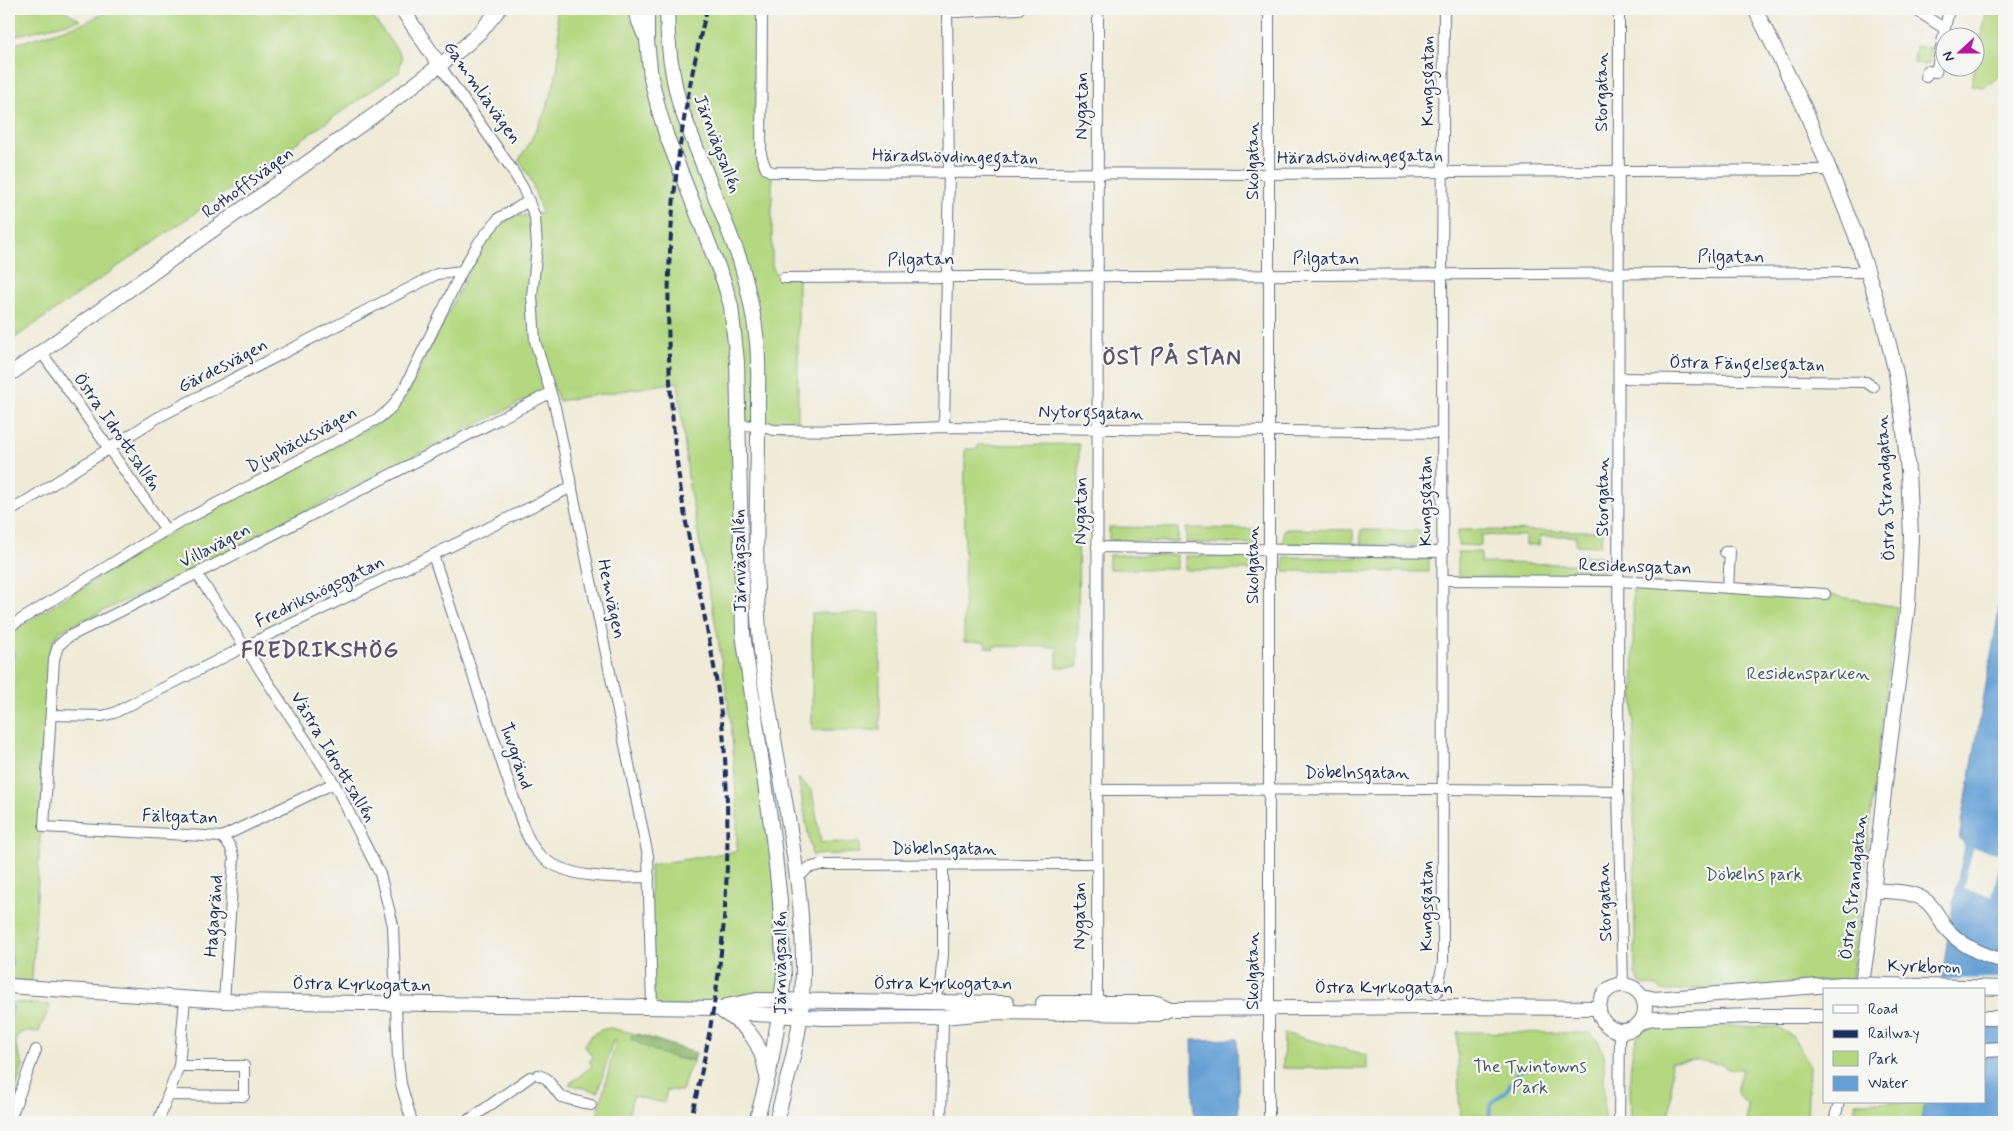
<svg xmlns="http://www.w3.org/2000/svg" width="2013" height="1131" font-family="Mynerve,sans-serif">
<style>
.green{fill:#b4d880;stroke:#68846f}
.forest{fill:#8fb86e;stroke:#557466}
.water{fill:#65a0d5;stroke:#40689a}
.pier{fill:#efebd7}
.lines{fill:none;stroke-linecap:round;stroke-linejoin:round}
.stream{stroke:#65a0d5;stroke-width:4}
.street-casing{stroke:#657188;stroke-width:12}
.secondary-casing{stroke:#657188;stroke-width:16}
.street{stroke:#fff;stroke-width:10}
.secondary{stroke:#fff;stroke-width:14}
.rail{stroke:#1b2f5e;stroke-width:4;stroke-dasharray:8 4;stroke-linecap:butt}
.secondary-bridge-casing{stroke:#657188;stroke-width:16;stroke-linecap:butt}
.secondary-bridge{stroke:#fff;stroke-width:14}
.labels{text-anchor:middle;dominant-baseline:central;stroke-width:4.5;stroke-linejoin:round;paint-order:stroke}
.street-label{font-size:18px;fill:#1b2f5e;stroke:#f6f6f2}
.park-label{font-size:18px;fill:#415966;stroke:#f6f6f2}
.district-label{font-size:22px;font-weight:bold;letter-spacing:1px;fill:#5c546d;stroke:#f6f6f2}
</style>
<rect width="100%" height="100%" fill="#f6f6f2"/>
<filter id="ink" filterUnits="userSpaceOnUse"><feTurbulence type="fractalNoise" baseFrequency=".02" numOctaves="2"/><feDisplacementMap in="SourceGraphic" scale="10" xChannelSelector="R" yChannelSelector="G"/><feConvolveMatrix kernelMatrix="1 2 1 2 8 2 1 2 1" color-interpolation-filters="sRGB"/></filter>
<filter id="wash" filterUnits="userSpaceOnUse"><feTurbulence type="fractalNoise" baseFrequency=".0096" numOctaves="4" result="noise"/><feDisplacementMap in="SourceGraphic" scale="20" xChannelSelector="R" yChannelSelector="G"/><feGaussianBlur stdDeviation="1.12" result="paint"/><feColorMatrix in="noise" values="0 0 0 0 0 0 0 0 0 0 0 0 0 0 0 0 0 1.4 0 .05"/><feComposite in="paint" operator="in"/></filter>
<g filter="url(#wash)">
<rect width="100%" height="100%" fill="#efebd7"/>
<g class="green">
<path d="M9,9H63L80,20L9,37Z"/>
<path d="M112,9H367L402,57L399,72L9,342V46L84,23Z"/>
<path d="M555,9H762L761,155L772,172V265L775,273L784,278H798V430L740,425L742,581L773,838L781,1000L652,1008L650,865L737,851V808L731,722L717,632L689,486L678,382L559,401L553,386L197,567L62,630L54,639L51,655L32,981L9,980V633L168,534L382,421L408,392L467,275L482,247L496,229L502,223L517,216L542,213L531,180L519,160C541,125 561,83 559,40C559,29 557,19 555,9Z"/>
<path d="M1987,9H2004V73L1985,87L1971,86Z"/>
<path d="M1916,46L1931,48L1929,63L1925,65L1914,63Z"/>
<path d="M1079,444L1078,666L1057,668V647L993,646V649L986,647L985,642H964L965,449H978V445Z"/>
<path d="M1109,527L1178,528V542L1109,541Z"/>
<path d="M1186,528L1255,529V544L1186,543Z"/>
<path d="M1284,529L1353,530V545L1283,544Z"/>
<path d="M1361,530L1428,531V546L1361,545Z"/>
<path d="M1458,530L1602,531L1601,546L1576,545V536H1540L1539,545H1526V536L1481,535V546L1458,545Z"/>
<path d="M1458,552H1481V563L1575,564L1576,556H1602V578L1458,577Z"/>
<rect x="1109" y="555" width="68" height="14"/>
<rect x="1185" y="556" width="70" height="14"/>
<path d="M1284,557L1429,558V572L1284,571Z"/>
<path d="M1633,582L1825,594L1897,607L1876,767L1852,979L1667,991L1661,990L1656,986L1641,984L1635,974Z"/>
<rect x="812" y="613" width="68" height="117"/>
<path d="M798,778L812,791L821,843L831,842L860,843L859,853L812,855Z"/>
<path d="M9,1002L50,1005L39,1032C9,1027 14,1045 23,1065L9,1114Z"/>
<path d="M1659,1025L1778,1027L1792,1036L1809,1064L1807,1122H1747V1103C1729,1091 1740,1083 1743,1069H1728L1720,1064L1697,1060L1670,1062L1672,1073L1670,1122H1631C1631,1100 1624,1036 1648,1027C1651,1025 1656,1026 1659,1025Z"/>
<path d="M611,1028L641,1035L631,1036L685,1060H694L687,1074L682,1091L667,1090L664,1103L633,1096L627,1122H616L597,1117L616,1041L613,1040L598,1092L569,1084L592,1066L589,1061L593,1058L584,1045C590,1034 599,1029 611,1028Z"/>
<path d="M1457,1032L1589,1033L1598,1041L1604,1055V1122H1460Z"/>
<path d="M1284,1033L1367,1055V1069L1283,1068Z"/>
<path d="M1857,1102H1924L1921,1122H1850Z"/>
</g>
<path class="forest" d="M641,1035L696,1053L694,1060C672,1060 650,1050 631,1039V1036Z"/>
<g class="water">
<path d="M2004,581V1122H1921L1924,1102H1984V990H1940L1953,904L1965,847L1962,840L1959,839Z"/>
<path d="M1237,1039L1239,1122H1194L1192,1040Z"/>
</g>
<g class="pier">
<path d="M1973,848L2002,854L1992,896L1963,889Z"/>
<path d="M2004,978V1027L1984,1026V990H1937L1939,979Z"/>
</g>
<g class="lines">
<g class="stream">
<path d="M9,666L13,654"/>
<path d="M9,945L11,966"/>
<path d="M9,1020L12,1007"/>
<path d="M1489,1122L1490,1107L1494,1101L1506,1091L1518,1071L1531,1067L1555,1066"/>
</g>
</g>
</g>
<g filter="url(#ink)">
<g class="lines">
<g class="street-casing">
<g id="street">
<path d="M762,9L761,155L766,169L772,172L1269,174L1444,172L1828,170"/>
<path d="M947,9L955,12L1019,9"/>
<path d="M1619,9L1618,791L1623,985"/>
<path d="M1911,9L1919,12L1945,29"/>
<path d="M440,66L511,168L523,188L535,217L537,247L532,296L535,341L555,407L648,856L652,1008"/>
<path d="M1926,77L1927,71L1936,72L1949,9"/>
<path d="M784,278L1868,272"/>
<path d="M42,353L166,530"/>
<path d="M1619,378L1866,382L1873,387"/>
<path d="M739,425L759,426L774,430L847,431L944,427L1442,433"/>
<path d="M944,427L949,172L947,9"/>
<path d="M9,512L157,418L437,274L462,271"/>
<path d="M1097,547L1443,552"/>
<path d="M1725,552H1730L1728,588"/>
<path d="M433,555L523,826C527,835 531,846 538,853C563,880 616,878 649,877"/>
<path d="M197,574L334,783L380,874L393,925L398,1059L401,1084L412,1122"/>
<path d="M1443,580L1619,581L1825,594"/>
<path d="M9,627L166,530L379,418L392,407L404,389L462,271L479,242L499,218L529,201"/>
<path d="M51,715L102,716L114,713L244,647L572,487"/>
<path d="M334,783L222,837L44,827L54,659L58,646L68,637L204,570L550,393"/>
<path d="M1097,790L1443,789L1618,791"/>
<path d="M222,837L230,846L234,858L224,1001"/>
<path d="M798,878L808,868L820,865L1096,864"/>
<path d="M1437,992L1443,962L1442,275L1444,9"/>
<path d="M932,1003L940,985L943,954V865"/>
<path d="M1097,1008L1098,9"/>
<path d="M538,1075L546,1078L561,1097L591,1105"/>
<path d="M168,1095L244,1096V1066H179"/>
<path d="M9,1122L36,1050"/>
<path d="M158,1122L179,1066L185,999"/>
<path d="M466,1122L530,1077"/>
<path d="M941,1122L943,1017"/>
<path d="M1269,1122V9"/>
<path d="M1619,1122L1620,1031"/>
<path d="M1834,1122L1839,1102"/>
</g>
</g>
<g class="secondary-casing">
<g id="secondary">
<path d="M402,9L440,66"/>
<path d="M634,9L644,34"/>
<path d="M647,9V41L651,78L659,111L667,137L724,282L731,306L737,362L743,634L773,838L780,901L784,976L779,1016L769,1073L756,1122"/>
<path d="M667,9C667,42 671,73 680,106L740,260C748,287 754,314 757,342C759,362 758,382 758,403C759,478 753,555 759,630C769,753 810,873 802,998C800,1040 786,1082 776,1122"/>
<path d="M1755,9L1804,107L1855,233L1883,320L1896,373L1903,421L1908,471L1911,536L1908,604L1885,783L1867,949L1861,990"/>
<path d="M9,375L373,116L465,46L482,30L499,9"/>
<path d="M1873,890C1890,892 1911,890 1926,901C1934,907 1939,918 1944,926C1959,945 1982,955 2004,961"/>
<circle cx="1622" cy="1008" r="23"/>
<path d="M9,986L224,1001L716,1008L755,1014L823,1018L943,1017L999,1012L1158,1014L1170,1009L1438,1007L1599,1008"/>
<path d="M1642,996L1655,999L1843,984"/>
<path d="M1043,1003H1157L1170,1009"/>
<path d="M726,1006L757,1000L1007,1003"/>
<path d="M723,1012C748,1026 762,1044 766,1073"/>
<path d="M1984,1018H2004"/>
<path d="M1641,1022L1653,1019L1753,1016H1824"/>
<path d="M1984,1050L2004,1049"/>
</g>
</g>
<use href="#street" class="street"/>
<use href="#secondary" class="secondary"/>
<path class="rail" d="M690,1122C721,997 733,887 725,758C720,666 693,577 680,485C658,326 667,165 707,9"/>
<g class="secondary-bridge-casing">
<path id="secondary-bridge" d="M1843,984L2004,988"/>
</g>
<use href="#secondary-bridge" class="secondary-bridge"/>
</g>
</g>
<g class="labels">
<g class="street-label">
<text transform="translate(1428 81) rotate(-90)">Kungsgatan</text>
<text transform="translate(1602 92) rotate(-90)">Storgatan</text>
<text transform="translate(482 93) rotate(55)">Gammliavägen</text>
<text transform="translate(1082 106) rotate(-90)">Nygatan</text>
<text transform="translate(717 144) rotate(69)">Järnvägsallén</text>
<text transform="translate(955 157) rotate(1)">Häradshövdingegatan</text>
<text transform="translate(1360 157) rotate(-1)">Häradshövdingegatan</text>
<text transform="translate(1253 161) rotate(-90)">Skolgatan</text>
<text transform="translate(248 183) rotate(-36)">Rothoffsvägen</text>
<text x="1731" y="257">Pilgatan</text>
<text x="1326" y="259">Pilgatan</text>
<text transform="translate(921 260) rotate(-1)">Pilgatan</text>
<text transform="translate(1747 364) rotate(1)">Östra Fängelsegatan</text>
<text transform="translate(223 366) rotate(-27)">Gärdesvägen</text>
<text transform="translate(1091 413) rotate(1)">Nytorgsgatan</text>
<text transform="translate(117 432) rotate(55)">Östra Idrottsallén</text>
<text transform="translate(302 440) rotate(-28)">Djupbäcksvägen</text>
<text transform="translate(1886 488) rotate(-93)">Östra Strandgatan</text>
<text transform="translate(1603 497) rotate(-90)">Storgatan</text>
<text transform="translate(1426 501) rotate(-90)">Kungsgatan</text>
<text transform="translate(1081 511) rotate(-90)">Nygatan</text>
<text transform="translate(215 546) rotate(-27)">Villavägen</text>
<text transform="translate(740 561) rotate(-91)">Järnvägsallén</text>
<text transform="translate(1253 565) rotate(-90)">Skolgatan</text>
<text transform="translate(1635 567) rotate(2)">Residensgatan</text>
<text transform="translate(320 592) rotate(-26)">Fredrikshögsgatan</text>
<text transform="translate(611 599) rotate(78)">Hemvägen</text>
<text transform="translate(516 756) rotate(71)">Tuvgränd</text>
<text transform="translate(333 757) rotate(59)">Västra Idrottsallén</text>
<text x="1357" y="773">Döbelnsgatan</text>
<text transform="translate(180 817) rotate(2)">Fältgatan</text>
<text x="944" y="849">Döbelnsgatan</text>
<text transform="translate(1854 887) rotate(-84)">Östra Strandgatan</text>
<text transform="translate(1605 902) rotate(-92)">Storgatan</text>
<text transform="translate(1427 906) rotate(-90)">Kungsgatan</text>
<text transform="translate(214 916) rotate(-86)">Hagagränd</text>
<text transform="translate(1080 916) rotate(-90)">Nygatan</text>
<text transform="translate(781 963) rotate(-90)">Järnvägsallén</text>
<text transform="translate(1924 967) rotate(1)">Kyrkbron</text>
<text transform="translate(1253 971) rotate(-90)">Skolgatan</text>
<text x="943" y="984">Östra Kyrkogatan</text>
<text transform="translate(362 985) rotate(1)">Östra Kyrkogatan</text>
<text x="1384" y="988">Östra Kyrkogatan</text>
</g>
<g class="park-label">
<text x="1808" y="674">Residensparken</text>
<text x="1754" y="875">Döbelns park</text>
<text x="1530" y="1067">The Twintowns<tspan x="1530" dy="21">Park</tspan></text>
</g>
<g class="district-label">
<text x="1172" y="358">ÖST PÅ STAN</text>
<text x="320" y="651">FREDRIKSHÖG</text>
</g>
</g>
<rect width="2013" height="1131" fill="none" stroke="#f6f6f2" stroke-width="30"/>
<rect x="1823" y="988" width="162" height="115" fill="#f6f6f2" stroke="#9ea6b7"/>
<rect x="1833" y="1005" width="25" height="8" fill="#ffffff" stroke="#9ea6b7"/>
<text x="1868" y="1014" font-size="15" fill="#1b2f5e">Road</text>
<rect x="1833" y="1030" width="25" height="8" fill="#1b2f5e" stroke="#9ea6b7"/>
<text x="1868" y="1038" font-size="15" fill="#1b2f5e">Railway</text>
<rect x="1833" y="1051" width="25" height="15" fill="#b4d880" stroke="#9ea6b7"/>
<text x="1868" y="1064" font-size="15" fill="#1b2f5e">Park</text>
<rect x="1833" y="1076" width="25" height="15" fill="#65a0d5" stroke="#9ea6b7"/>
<text x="1868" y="1088" font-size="15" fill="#1b2f5e">Water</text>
<g transform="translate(1960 52) rotate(249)"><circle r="24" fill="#f6f6f2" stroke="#9ea6b7"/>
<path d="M0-4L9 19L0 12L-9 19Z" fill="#b5179e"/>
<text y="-8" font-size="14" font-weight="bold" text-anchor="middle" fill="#1b2f5e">N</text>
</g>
</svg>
